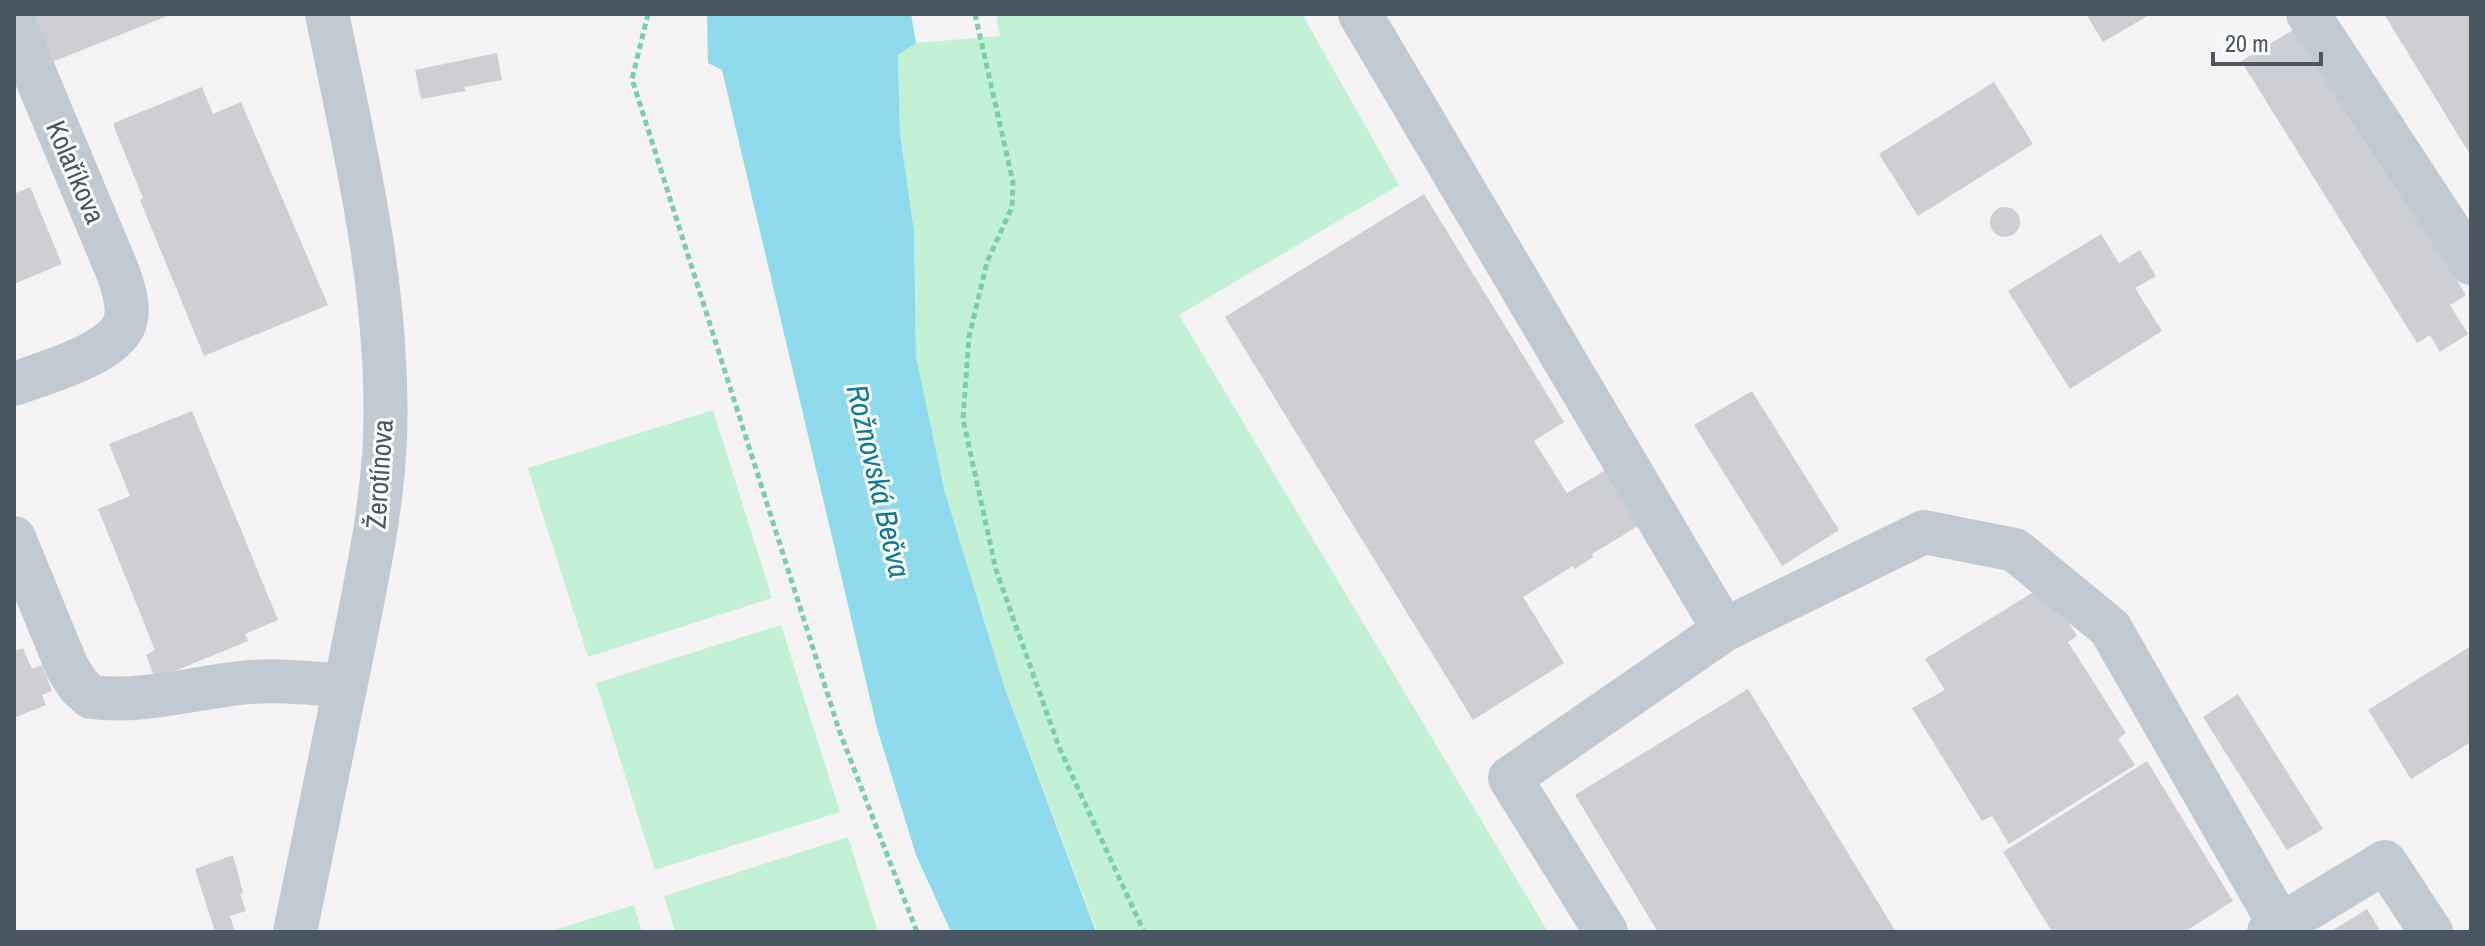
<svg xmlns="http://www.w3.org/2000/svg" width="2485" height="946" font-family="'Archivo Narrow',sans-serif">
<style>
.green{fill:#c3f1d5}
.water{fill:#90daee}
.building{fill:#cdcfd5}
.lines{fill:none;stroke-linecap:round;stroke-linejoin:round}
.path{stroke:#7ad0a6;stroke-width:5;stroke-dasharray:6 4;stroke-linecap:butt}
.minor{stroke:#c1cad2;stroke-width:44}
.labels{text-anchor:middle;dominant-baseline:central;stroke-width:6;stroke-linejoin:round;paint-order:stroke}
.street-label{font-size:28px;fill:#4a5661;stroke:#fff}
.water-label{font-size:30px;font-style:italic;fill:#0c7c9b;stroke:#fff}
</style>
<rect width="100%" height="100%" fill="#f5f3f3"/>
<g class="green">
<path d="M996,14H1302L1399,185L1179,315L1548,932H1097L1004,686L944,489L916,356L914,231L900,134L898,55L916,43L1000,36Z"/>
<path d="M713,410L772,598L588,657L528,468Z"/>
<path d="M781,625L840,812L655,870L596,683Z"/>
<path d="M848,837L878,932H675L664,896Z"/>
<path d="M634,905L642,932H549Z"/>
</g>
<path class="water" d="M707,14H911L916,43L898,55L900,134L914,231L916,356L944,489L1004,686L1096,932H951L916,855L877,728L722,70L708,63Z"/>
<g class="building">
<path d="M27,14H172L47,64Z"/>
<path d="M2086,14H2151L2103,42Z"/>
<path d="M2384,14H2471V156Z"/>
<path d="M2298,27L2466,295L2450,305L2468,334L2440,352L2430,335L2417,343L2241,61Z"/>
<path d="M497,53L502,80L464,87L466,91L421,99L415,70Z"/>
<path d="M1994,82L2033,144L1918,216L1879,154Z"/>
<path d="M202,87L213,114L241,102L328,305L204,356L140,200L143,198L114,127V123Z"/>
<path d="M30,187L62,264L14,284V194Z"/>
<path d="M1424,194L1564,422L1534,441L1567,493L1609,468L1643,523L1592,554L1593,557L1575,569L1573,566L1523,597L1564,663L1473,720L1225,317Z"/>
<circle cx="2005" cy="222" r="15"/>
<path d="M2101,234L2119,263L2140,250L2156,276L2135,288L2162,331L2070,389L2008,291Z"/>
<path d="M1752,391L1839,530L1782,566L1694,425Z"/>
<path d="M192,411L278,620L245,634L248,641L155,679L146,655L155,650L98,509L130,496L109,444Z"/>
<path d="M2045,585L2077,636L2068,642L2126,733L2118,739L2135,765L2009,844L1992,816L1982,821L1912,708L1945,690L1925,659Z"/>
<path d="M2471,646V742L2411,779L2368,710Z"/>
<path d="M23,648L32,669L42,665L52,691L42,695L46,705L14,718V651Z"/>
<path d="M1748,689L1896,932H1658L1575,795Z"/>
<path d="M2238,694L2323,829L2287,850L2203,717Z"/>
<path d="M2147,761L2233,901L2184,932H2052L2003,852Z"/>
<path d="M233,855L243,893L240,894L246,911L230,916L235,932H215L195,869Z"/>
<path d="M2367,909L2381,932H2330Z"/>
</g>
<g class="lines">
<g class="path">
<path d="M648,14L632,79L839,730L917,932"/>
<path d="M975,14L1013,182L1012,207L987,262L969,337L963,419L996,570L1059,747L1144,932"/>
</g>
<g class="minor">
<path d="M1360,14L1724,630"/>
<path d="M2308,14L2471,263"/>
<path d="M14,24L117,270C123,286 131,308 124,325C111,355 43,373 14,384"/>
<path d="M14,538L67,667L78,685L91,697C141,703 190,689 239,683C275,679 310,683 345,686"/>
<path d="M295,932C314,839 333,746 352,653C366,582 382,511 385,438C390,294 356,154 327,14"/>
<path d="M1606,932L1510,778L1724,630L1924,532L2015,550L2110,628L2280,925"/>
<path d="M2269,932L2385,862L2431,932"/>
</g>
</g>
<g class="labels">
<g class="street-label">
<text transform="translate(76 172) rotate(67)">Kolaříkova</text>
<text transform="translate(379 474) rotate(-86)">Žerotínova</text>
</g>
<g class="water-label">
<text transform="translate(879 481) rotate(77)">Rožnovská Bečva</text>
</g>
</g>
<rect width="2485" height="946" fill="none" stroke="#4a5661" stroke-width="32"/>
<path d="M2213 52v12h108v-12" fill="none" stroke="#4a5661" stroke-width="4"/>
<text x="2225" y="52" font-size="24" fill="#4a5661" stroke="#ffffff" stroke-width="6" paint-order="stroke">20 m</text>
</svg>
